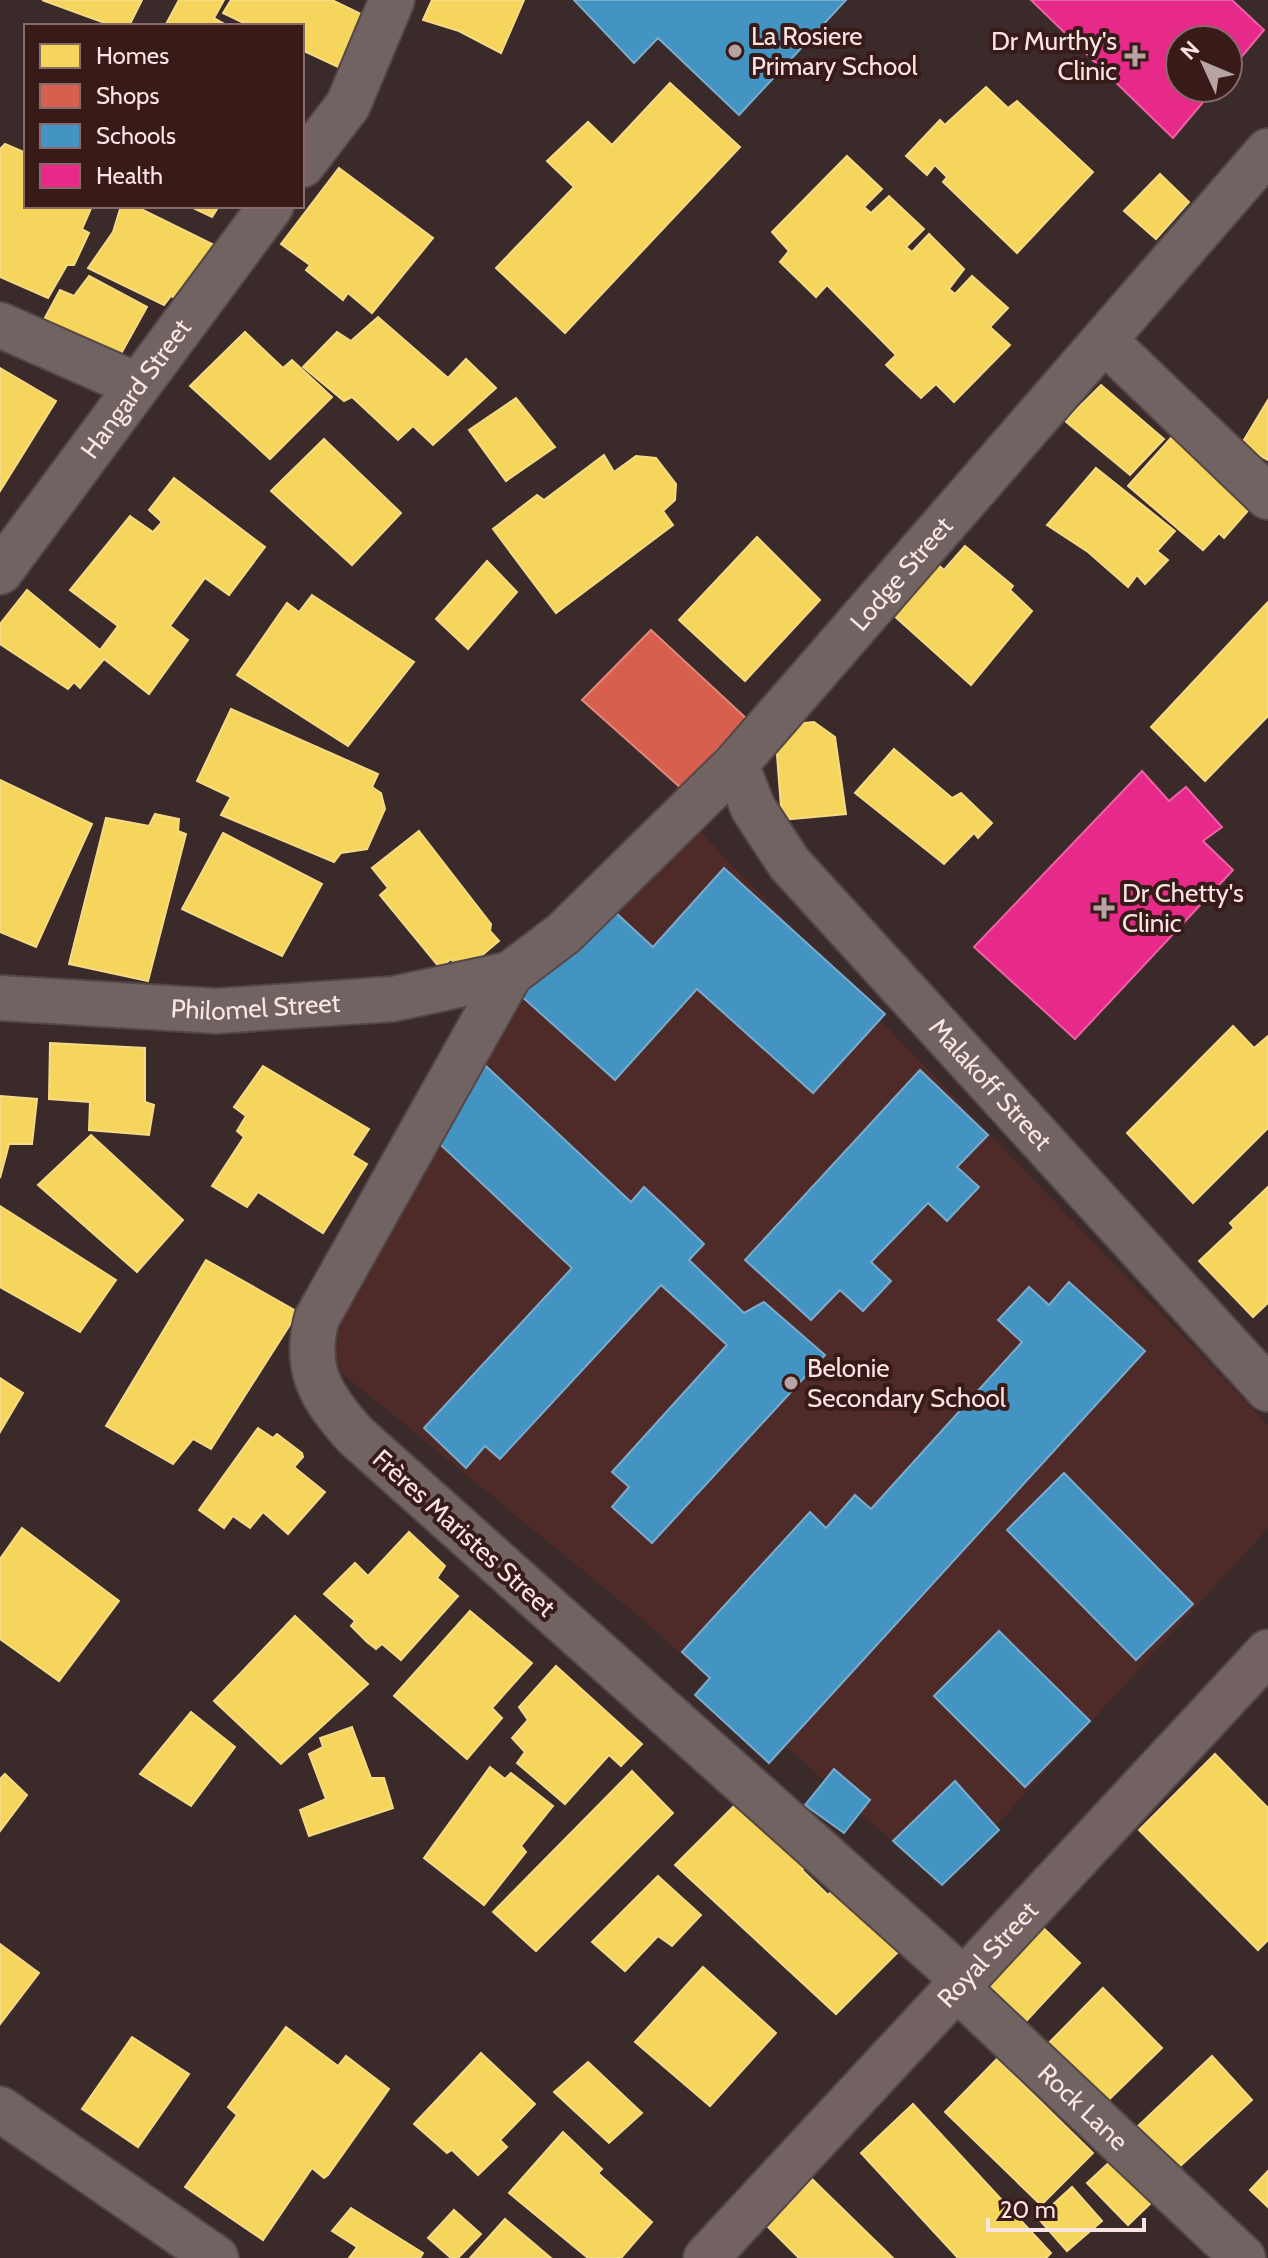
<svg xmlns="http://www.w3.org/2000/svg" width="1268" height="2258" font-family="Cabin,sans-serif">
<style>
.built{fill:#4e2b29}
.homes{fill:#f6d55c;stroke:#f7da84;stroke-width:2}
.shops{fill:#d6604d;stroke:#e1887a;stroke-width:2}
.schools{fill:#4393c3;stroke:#7aaccd;stroke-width:2}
.health{fill:#e7298a;stroke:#ed61a5;stroke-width:2}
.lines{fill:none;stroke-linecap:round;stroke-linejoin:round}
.minor-casing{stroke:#544646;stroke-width:48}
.primary-casing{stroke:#544646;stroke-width:48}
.minor{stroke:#706362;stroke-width:44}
.primary{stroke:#726362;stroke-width:44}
.poi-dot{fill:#b7a4a2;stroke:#381a19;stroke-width:3}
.labels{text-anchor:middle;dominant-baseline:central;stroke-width:8;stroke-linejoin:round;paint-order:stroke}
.poi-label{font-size:26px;fill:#fae5e3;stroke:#381a19;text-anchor:start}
.street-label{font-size:26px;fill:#fae5e3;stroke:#381a19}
</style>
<rect width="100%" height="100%" fill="#3b2a2a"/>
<path class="built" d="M694,825L1268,1425V1528L942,1885L641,1618L304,1342L510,974Z"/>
<g class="homes">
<path d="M42,0H142L129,26H113Z"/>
<path d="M179,0H224L214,18L228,26H165Z"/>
<path d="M231,0H332L363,15L338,67L302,50V26H250L223,13Z"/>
<path d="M432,0H524L501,53L459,31L423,20Z"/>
<path d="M670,83L740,147L565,333L496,268L574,187L547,161L588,122L612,145Z"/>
<path d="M986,87L1008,108L1017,101L1093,172L1017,253L943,182L947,177L935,165L927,175L906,156L940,120L945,125L948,122Z"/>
<path d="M5,144L26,153V206H92L82,229L89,233L74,265H67L48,298L0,277V149Z"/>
<path d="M847,156L882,189L864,207L871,213L889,196L924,229L906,247L912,252L929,234L964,269L949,289L955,294L972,276L1008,308L990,327L1010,345L954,402L936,384L921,398L886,365L896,355L827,285L816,297L780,262L789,251L772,232Z"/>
<path d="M339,168L433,238L372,313L348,293L343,300L306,270L310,265L281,244Z"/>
<path d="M1160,174L1189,202L1156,239L1124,211Z"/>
<path d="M121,206H135L214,245L203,264L193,309L171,296L164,305L88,268L113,232Z"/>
<path d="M189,206H219L212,217Z"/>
<path d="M89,276L147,307L118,359L35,336L60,290L74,296Z"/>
<path d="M378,317L448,378L466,359L496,388L433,445L413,426L398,440L352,397L344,401L303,367L337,332L351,341Z"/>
<path d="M245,332L283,368L292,360L332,397L270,459L190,386Z"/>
<path d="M0,368L56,401L0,491Z"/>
<path d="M1101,385L1164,439L1130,475L1065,421Z"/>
<path d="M516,398L555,447L506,481L469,430Z"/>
<path d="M1268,400V460L1241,445Z"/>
<path d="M1180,428L1259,498L1224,538L1219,533L1203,550L1128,486Z"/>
<path d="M324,439L401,513L352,565L271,491Z"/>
<path d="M604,455L614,472L636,456L656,458L676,484L675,500L663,511L673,525L556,613L493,529L537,495L544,500Z"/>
<path d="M1096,468L1175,531L1157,551L1168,560L1145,584L1137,575L1128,587L1088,552L1047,525Z"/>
<path d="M174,478L265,547L229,595L205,578L170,626L188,640L149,694L104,659L80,688L74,682L68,689L0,644V624L27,590L100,650L118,626L70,590L130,516L153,532L162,522L149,510Z"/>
<path d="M757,537L820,600L745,681L679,620Z"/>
<path d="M965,546L1013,586L1010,590L1032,611L971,685L892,614L936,563L944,570Z"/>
<path d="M487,561L517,592L468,649L436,619Z"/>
<path d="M312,595L414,662L348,746L237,675L287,603L299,612Z"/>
<path d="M1268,602V716L1205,781L1151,727Z"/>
<path d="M231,709L378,774L372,787L381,793L385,809L367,849L341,853L334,862L221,815L231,797L197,781Z"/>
<path d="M814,722L835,737L846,814L782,820L776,742L794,724Z"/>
<path d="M894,749L952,798L961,793L992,823L978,838L974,833L944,864L855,793Z"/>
<path d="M0,780L92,824L36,947L0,932Z"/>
<path d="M155,814L179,819L178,831L186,834L148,981L69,964L106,818L149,826Z"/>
<path d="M419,831L491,924L490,931L499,941L462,972L451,959L440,968L380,895L388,888L372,868Z"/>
<path d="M223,833L322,884L282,956L182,909Z"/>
<path d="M1233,1026L1254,1048L1268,1036V1128L1193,1203L1127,1133Z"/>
<path d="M50,1043L145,1048V1102L154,1105L149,1135L89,1130L90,1102L49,1099Z"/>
<path d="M263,1066L369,1129L352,1155L367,1164L323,1233L258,1192L247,1207L212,1186L244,1137L237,1131L246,1116L234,1107Z"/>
<path d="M0,1096L37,1099L32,1144H9L0,1178Z"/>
<path d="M91,1135L183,1220L137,1272L38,1185Z"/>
<path d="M1268,1187V1303L1253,1317L1199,1261L1234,1228L1230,1223Z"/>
<path d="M0,1206L116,1280L80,1332L0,1287Z"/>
<path d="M206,1260L298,1312L211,1449L193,1439L173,1464L106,1426Z"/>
<path d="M0,1378L23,1393L0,1432Z"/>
<path d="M258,1428L273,1438L277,1434L302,1453L303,1457L294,1467L325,1492L288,1534L263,1512L250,1528L233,1516L224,1528L199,1510Z"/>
<path d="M22,1528L119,1601L59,1681L0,1639V1559Z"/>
<path d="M409,1532L445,1566L437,1578L458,1596L401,1660L382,1644L376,1649L367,1642L351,1626L355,1621L324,1594L355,1563L368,1576Z"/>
<path d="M470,1611L532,1663L492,1708L502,1718L467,1759L394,1696Z"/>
<path d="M295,1616L368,1684L281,1764L214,1701Z"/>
<path d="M556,1666L642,1744L621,1766L609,1755L565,1804L517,1763L525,1752L512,1738L528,1720L519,1707Z"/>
<path d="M191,1712L235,1747L191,1806L140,1774Z"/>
<path d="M352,1727L371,1778H384L393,1808L309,1836L300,1810L326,1799L309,1754L323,1747L320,1738Z"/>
<path d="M1215,1754L1268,1808V1940L1258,1950L1139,1830Z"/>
<path d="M490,1767L505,1779L511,1773L553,1806L521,1846L526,1852L484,1905L424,1858Z"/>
<path d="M632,1771L673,1813L536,1951L493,1912Z"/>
<path d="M5,1774L27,1795L0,1831V1779Z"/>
<path d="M741,1799L808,1863L802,1870L828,1895L834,1889L900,1950L836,2014L675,1865Z"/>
<path d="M658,1876L701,1915L672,1946L658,1936L625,1971L592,1942Z"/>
<path d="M1034,1919L1080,1963L1015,2033L968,1989Z"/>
<path d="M0,1944L39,1973L0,2024Z"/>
<path d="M703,1967L776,2033L710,2106L635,2042Z"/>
<path d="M1103,1988L1162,2048L1090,2118L1032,2060Z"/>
<path d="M286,2027L338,2066L346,2056L389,2089L328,2175L324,2178L312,2168L263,2240L185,2187L237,2115L228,2107Z"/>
<path d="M132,2037L189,2074L138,2147L82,2109Z"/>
<path d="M481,2053L535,2104L500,2140L507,2147L478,2175L452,2150L447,2153L414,2124Z"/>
<path d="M1212,2056L1252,2100L1178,2168L1138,2126Z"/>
<path d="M997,2059L1093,2153L1041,2205L945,2112Z"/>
<path d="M588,2062L642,2113L609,2143L554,2092Z"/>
<path d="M913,2104L1051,2253L1046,2258H958L861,2153Z"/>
<path d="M563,2132L602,2169L598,2173L652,2222L621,2258H588L509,2193Z"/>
<path d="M1114,2158L1154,2200L1128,2225L1087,2183Z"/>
<path d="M1268,2171V2207L1250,2190Z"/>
<path d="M812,2179L893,2258H799L767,2226Z"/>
<path d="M1072,2187L1102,2221L1067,2251L1038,2218Z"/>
<path d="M351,2208L423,2253L420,2258H349L357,2247L332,2231Z"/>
<path d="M454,2210L481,2234L458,2258H451L428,2238Z"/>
<path d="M505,2219L551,2258H470Z"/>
</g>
<path class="shops" d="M651,630L747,719L681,788L582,700Z"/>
<g class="schools">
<path d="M574,0H846L739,115L658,38L634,63Z"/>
<path d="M724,868L885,1014L813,1093L697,989L615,1080L519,994L603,901L653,947Z"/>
<path d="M486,1066L631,1202L644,1187L674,1215L704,1244L689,1260L744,1313L764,1302L825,1355L652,1543L612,1507L629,1487L612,1472L727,1345L661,1285L500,1459L485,1446L466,1468L424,1428L572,1268L426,1131Z"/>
<path d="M920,1070L988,1135L957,1167L979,1187L947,1221L928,1203L871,1262L891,1281L863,1311L840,1290L811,1320L745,1260Z"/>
<path d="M1069,1282L1145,1351L769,1763L695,1695L710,1678L682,1652L810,1512L826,1528L855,1495L871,1509L1022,1342L998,1320L1029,1287L1049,1305Z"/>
<path d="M1064,1473L1193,1604L1136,1660L1007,1530Z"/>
<path d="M999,1631L1090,1721L1025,1787L934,1696Z"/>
<path d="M834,1769L870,1800L844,1833L805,1805Z"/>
<path d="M955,1781L999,1830L942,1885L893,1841Z"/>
</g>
<g class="health">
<path d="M1031,0H1232L1264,30L1228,73V40H1180V88H1215L1173,138Z"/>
<path d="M1142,771L1169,801L1186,787L1222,827L1203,841L1233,870L1075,1039L974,947Z"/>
</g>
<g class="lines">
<g class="minor-casing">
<g id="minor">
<path d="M302,165L348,105L392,0"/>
<path d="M0,325L136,385"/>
<path d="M1106,342L1268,497"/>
<path id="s1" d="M0,572L271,206"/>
<path id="s2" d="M736,764L753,808L789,863L1268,1389"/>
<path id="s3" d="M0,998L217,1011L393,999L510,974"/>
<path id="s4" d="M965,1981L355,1435C321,1397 303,1369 317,1318L510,974L564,933L736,764L1268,151"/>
<path id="s5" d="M958,1989L1243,2258"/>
<path d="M0,2109L216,2258"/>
</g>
</g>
<g class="primary-casing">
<g id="primary">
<path id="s6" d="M706,2258L1268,1652"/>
</g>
</g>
<use href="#minor" class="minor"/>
<use href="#primary" class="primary"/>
</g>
<g class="poi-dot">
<circle cx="735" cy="51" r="8"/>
<path d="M1131 44h8v8h8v8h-8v8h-8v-8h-8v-8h8z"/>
<path d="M1100 896h8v8h8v8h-8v8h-8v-8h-8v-8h8z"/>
<circle cx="791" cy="1383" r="8"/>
</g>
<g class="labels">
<g class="poi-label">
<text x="751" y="36">La Rosiere<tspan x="751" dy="30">Primary School</tspan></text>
<text x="1117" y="41" text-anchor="end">Dr Murthy's<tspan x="1117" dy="30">Clinic</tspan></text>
<text x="1122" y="893">Dr Chetty's<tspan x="1122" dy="30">Clinic</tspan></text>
<text x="807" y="1368">Belonie<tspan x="807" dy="30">Secondary School</tspan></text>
</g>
<g class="street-label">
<text stroke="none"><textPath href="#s1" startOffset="228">Hangard Street</textPath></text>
<text stroke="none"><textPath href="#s4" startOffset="1904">Lodge Street</textPath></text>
<text stroke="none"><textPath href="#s3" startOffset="256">Philomel Street</textPath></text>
<text stroke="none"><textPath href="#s2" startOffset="412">Malakoff Street</textPath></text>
<text transform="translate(464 1533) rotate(42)">Frères Maristes Street</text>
<text stroke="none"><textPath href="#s6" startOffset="414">Royal Street</textPath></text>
<text stroke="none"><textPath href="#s5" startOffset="172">Rock Lane</textPath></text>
</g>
</g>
<rect x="24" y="24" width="280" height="184" fill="#381a19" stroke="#866b6a" stroke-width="2"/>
<rect x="40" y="44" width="40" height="24" fill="#f6d55c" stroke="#866b6a" stroke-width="2"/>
<text x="96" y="64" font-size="24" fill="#fae5e3">Homes</text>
<rect x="40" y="84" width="40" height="24" fill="#d6604d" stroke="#866b6a" stroke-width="2"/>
<text x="96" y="104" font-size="24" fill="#fae5e3">Shops</text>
<rect x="40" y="124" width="40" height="24" fill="#4393c3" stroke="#866b6a" stroke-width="2"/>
<text x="96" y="144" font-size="24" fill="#fae5e3">Schools</text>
<rect x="40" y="164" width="40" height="24" fill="#e7298a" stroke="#866b6a" stroke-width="2"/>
<text x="96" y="184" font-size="24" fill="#fae5e3">Health</text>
<g transform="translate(1204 64) rotate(314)"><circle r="38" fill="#381a19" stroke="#866b6a" stroke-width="2"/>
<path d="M0-6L14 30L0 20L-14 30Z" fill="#b7a4a2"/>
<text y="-12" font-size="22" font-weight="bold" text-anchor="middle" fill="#fae5e3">N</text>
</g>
<path d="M988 2218v12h156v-12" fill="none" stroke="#fae5e3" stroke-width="4"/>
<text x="1000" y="2218" font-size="24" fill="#fae5e3" stroke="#381a19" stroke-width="6" paint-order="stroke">20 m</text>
</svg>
